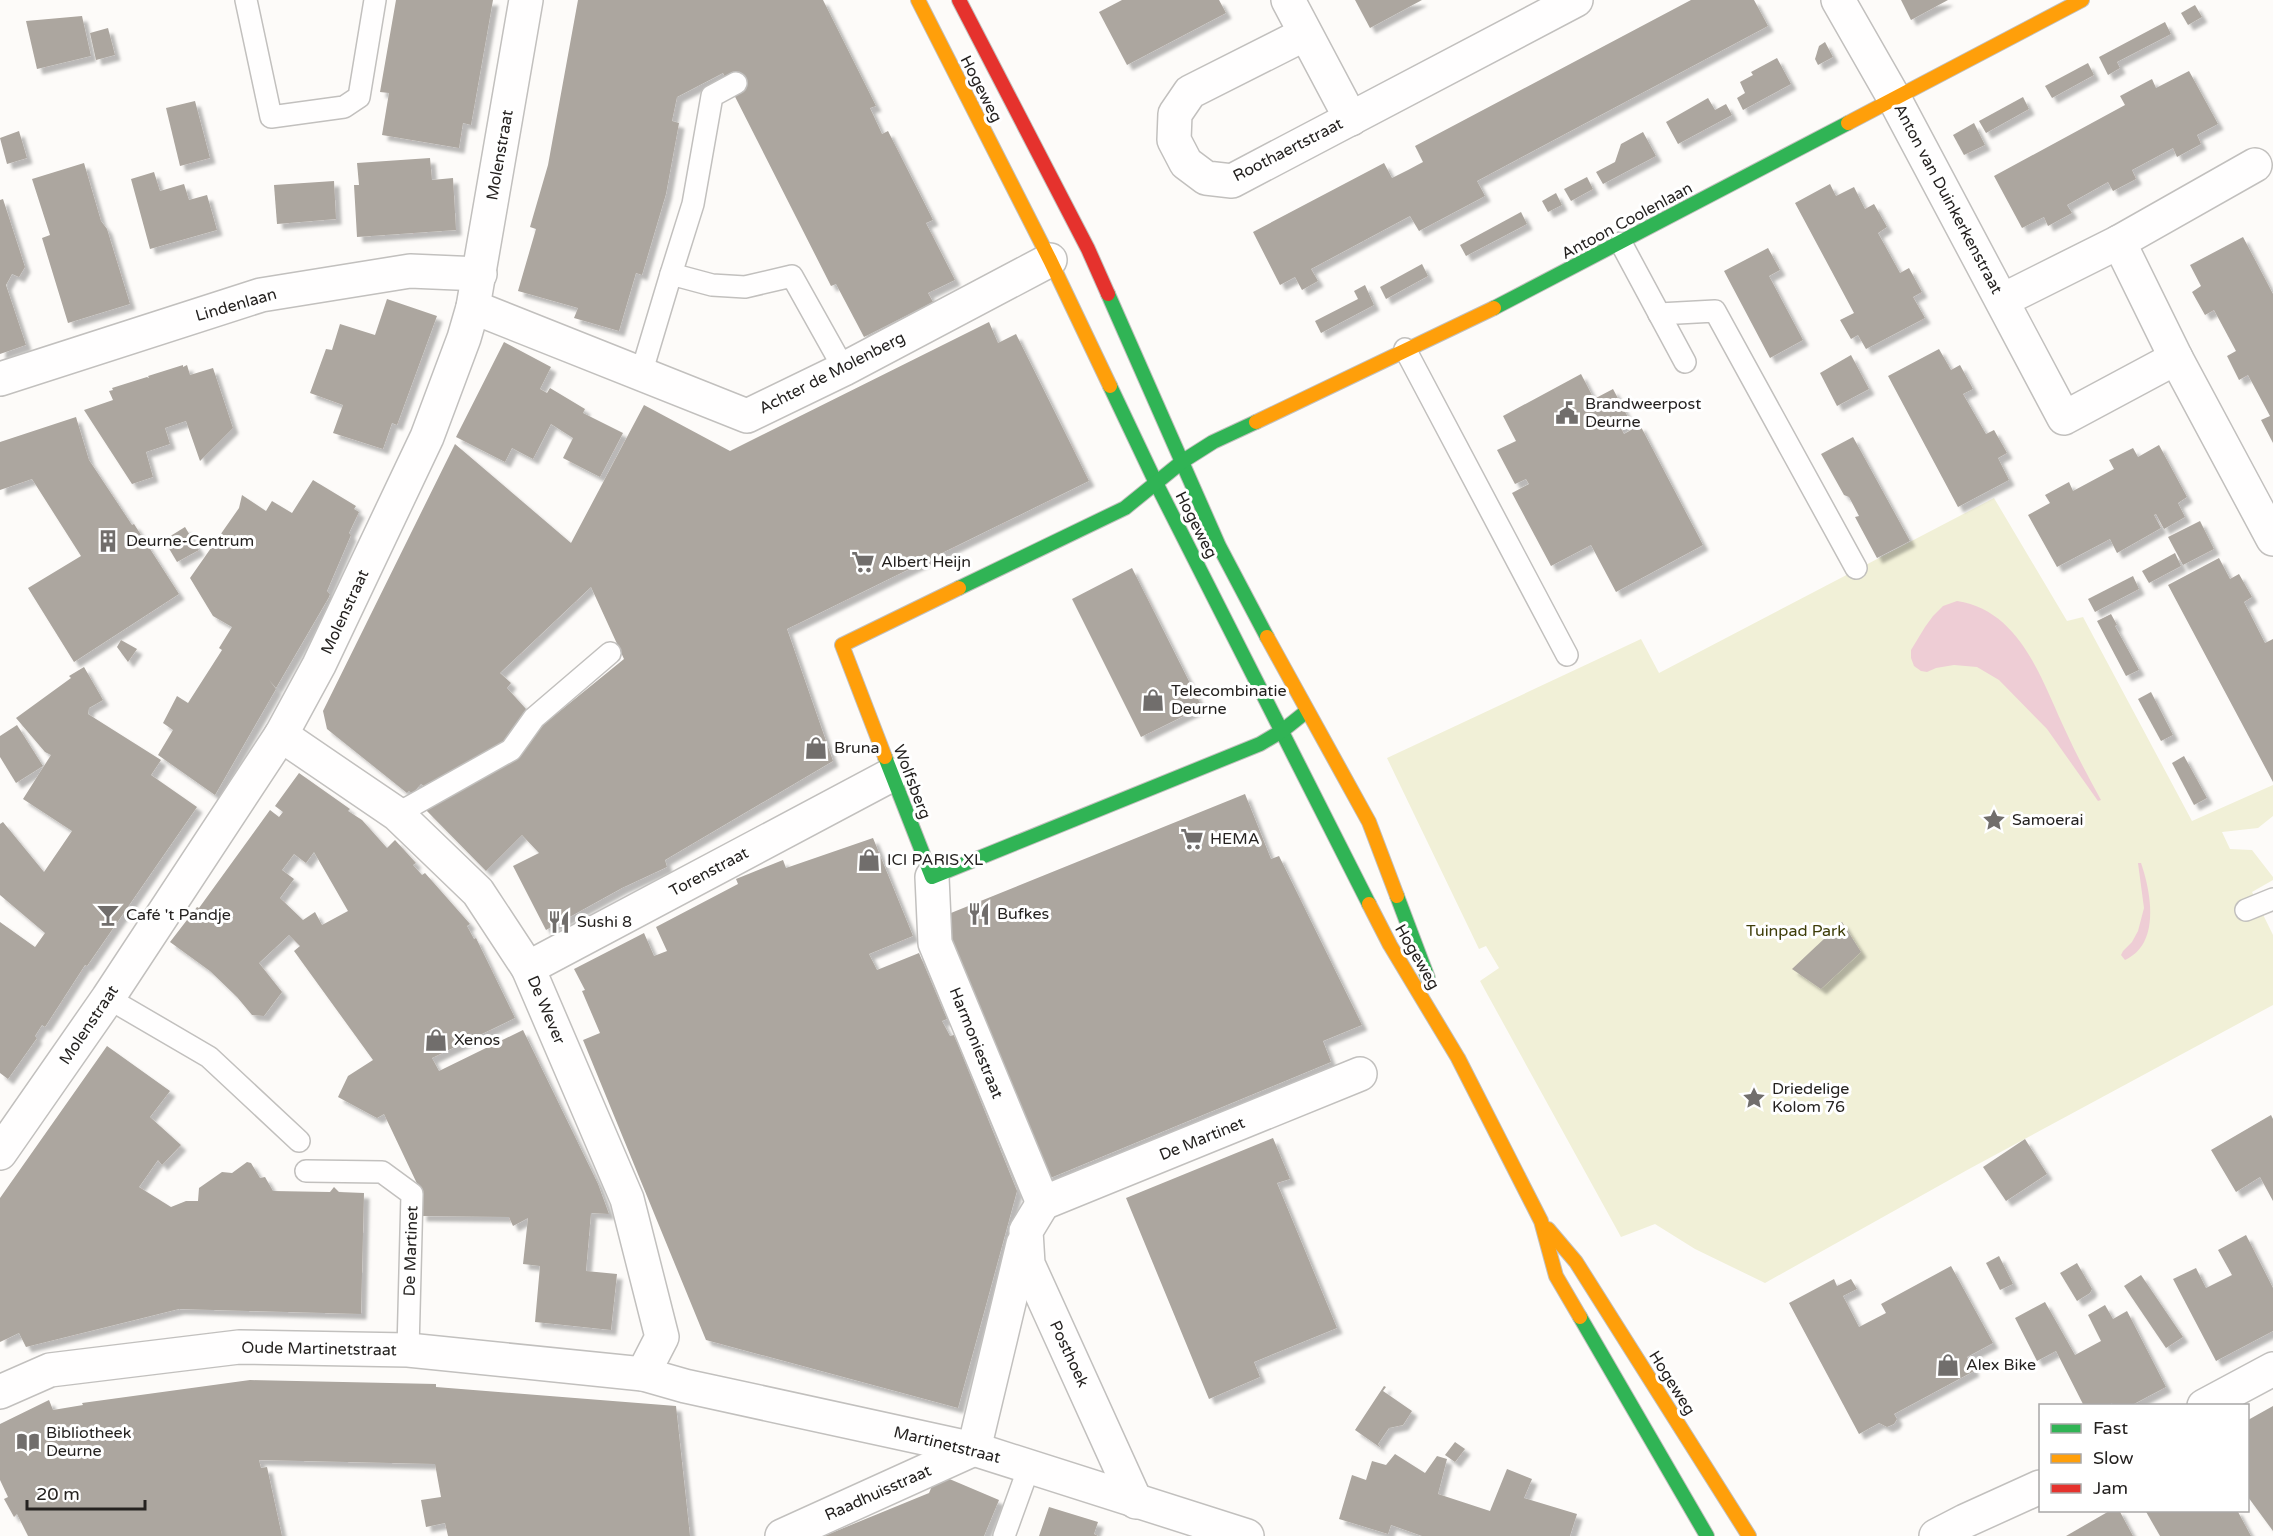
<svg xmlns="http://www.w3.org/2000/svg" width="2273" height="1536" font-family="'Varela Round',sans-serif">
<style>
.green{fill:#f1f0d7}
.water{fill:#eecdd5}
.building{fill:#aca69f;fill-rule:evenodd;filter:url(#shadow)}
.lines{fill:none;stroke-linecap:round;stroke-linejoin:round}
.lane-casing{stroke:#c2c0be;stroke-width:24}
.street-casing{stroke:#c2c0be;stroke-width:36}
.fast-casing{stroke:#c2c0be;stroke-width:16}
.slow-casing{stroke:#c2c0be;stroke-width:16}
.jam-casing{stroke:#c2c0be;stroke-width:16}
.lane{stroke:#fffefe;stroke-width:21}
.street{stroke:#fffefe;stroke-width:33}
.fast{stroke:#30b455;stroke-width:14}
.slow{stroke:#ff9f0a;stroke-width:14}
.jam{stroke:#e5322d;stroke-width:14}
.labels{text-anchor:middle;dominant-baseline:central;stroke-width:6;stroke-linejoin:round;paint-order:stroke}
.street-label{font-size:16px;fill:#252220;stroke:#fff}
.poi-label{font-size:16px;fill:#252220;stroke:#fff;text-anchor:start}
.park-label{font-size:16px;fill:#3e3d08;stroke:#fff}
</style>
<defs>
<filter id="shadow"><feDropShadow dx="5.5" dy="5.5" stdDeviation="1.5" flood-color="#0004"/></filter>
</defs>
<rect width="100%" height="100%" fill="#fdfbf9"/>
<path class="green" d="M1994,498L2067,621L2083,617L2192,821L2273,785V816L2258,828L2222,832L2230,849L2252,850L2273,877V880L2252,892L2273,935V1005L1969,1169L1765,1283L1695,1249L1655,1224L1621,1237L1480,981L1499,968L1486,946L1479,949L1387,758L1641,639L1659,673Z"/>
<g class="water">
<path d="M1957,601C2022,611 2042,682 2067,734C2077,756 2089,778 2101,800L2098,801L2047,729L1999,680L1977,667L1954,665L1936,668L1927,672L1921,671L1914,666L1911,658V650L1925,627L1933,616L1943,606Z"/>
<path d="M2138,863H2141C2151,892 2161,944 2125,960L2121,955L2123,951L2132,942L2138,931L2144,908Z"/>
</g>
<g class="building">
<path d="M396,0H493L471,125L463,123L459,148L382,135L389,93L380,92Z"/>
<path d="M578,0H823L876,106L870,108L882,134L888,131L933,220L926,223L955,280L928,293L933,302L864,337L836,284L831,286L723,73L677,97L672,121L679,123L666,194L642,275L636,273L619,331L574,318L578,308L518,291L536,229L530,227L548,165Z"/>
<path d="M1122,0H1219L1226,13L1127,65L1099,12Z"/>
<path d="M1355,0H1422L1370,28Z"/>
<path d="M1691,0H1754L1768,26L1477,181L1485,196L1419,231L1410,216L1311,269L1318,281L1302,290L1295,277L1280,285L1253,232L1384,163L1392,178L1408,170L1423,162L1415,146Z"/>
<path d="M1901,0H1948L1911,20Z"/>
<path d="M2195,5L2202,17L2188,25L2181,13Z"/>
<path d="M82,16L91,56L37,69L26,21Z"/>
<path d="M2165,22L2171,34L2117,62L2120,68L2108,75L2099,57Z"/>
<path d="M108,28L115,55L96,60L90,33Z"/>
<path d="M1825,42L1833,57L1818,65L1815,59L1819,46Z"/>
<path d="M1777,58L1791,84L1743,110L1737,98L1745,93L1740,82L1753,75L1751,72Z"/>
<path d="M2088,63L2094,75L2052,98L2045,86Z"/>
<path d="M2189,71L2218,124L2197,135L2201,144L2177,157L2173,148L2132,170L2136,179L2113,191L2108,182L2067,205L2072,213L2048,226L2044,217L2022,228L1994,176L2125,105L2120,96L2152,79L2156,88Z"/>
<path d="M2023,97L2029,109L1986,133L1979,121Z"/>
<path d="M1708,98L1715,110L1726,104L1732,115L1678,144L1666,122Z"/>
<path d="M195,101L210,158L180,166L166,108Z"/>
<path d="M1974,123L1985,145L1964,155L1953,135Z"/>
<path d="M19,131L27,158L7,164L0,138Z"/>
<path d="M1643,132L1656,156L1603,184L1596,172L1615,162L1621,144Z"/>
<path d="M430,158L432,180L453,178L456,230L357,237L354,185H359L357,163Z"/>
<path d="M84,163L101,221L107,229L130,304L68,323L42,238L50,235L32,179Z"/>
<path d="M154,172L160,191L184,184L189,200L207,195L217,230L150,249L131,179Z"/>
<path d="M1587,177L1593,189L1571,201L1564,189Z"/>
<path d="M334,181L336,219L277,224L274,185Z"/>
<path d="M1830,184L1836,196L1854,187L1865,209L1874,204L1887,227L1878,233L1900,273L1909,268L1922,292L1913,297L1925,318L1866,349L1858,335L1851,339L1840,320L1854,313L1795,203Z"/>
<path d="M1556,193L1562,205L1548,212L1542,201Z"/>
<path d="M3,199L25,267L19,277L12,274L6,285L26,345L0,354V200Z"/>
<path d="M1521,212L1527,224L1466,256L1460,245Z"/>
<path d="M2243,237L2273,294V443L2261,420L2270,416L2248,375L2239,380L2227,356L2236,351L2214,310L2205,315L2192,292L2201,286L2190,265Z"/>
<path d="M1768,248L1780,270L1769,276L1803,340L1770,358L1724,271Z"/>
<path d="M1422,264L1428,276L1386,299L1380,287Z"/>
<path d="M1365,285L1374,305L1321,333L1315,321L1358,299L1354,291Z"/>
<path d="M387,299L437,316L397,425L392,423L383,449L333,433L343,405L310,393L326,349L332,350L340,324L375,335Z"/>
<path d="M989,322L998,343L1016,334L1089,481L787,629L833,761L665,860L667,867L622,888L546,930L513,866L539,853L522,835L486,871L426,810L515,760L544,724L624,659L591,587L500,673L511,683L507,688L526,709L501,745L425,787L421,784L412,794L409,791L407,793L327,729L323,711L455,444L571,543L644,405L730,451Z"/>
<path d="M504,342L551,367L540,389L547,393L550,388L585,409L583,413L623,433L600,477L563,458L573,438L551,424L533,459L512,448L505,462L456,437Z"/>
<path d="M1939,349L1951,370L1960,365L1973,389L1963,394L1986,434L1994,430L2007,453L1998,458L2009,480L1958,507L1888,376Z"/>
<path d="M1851,355L1869,389L1837,406L1820,373Z"/>
<path d="M183,365V367L187,365L190,375L213,368L233,428L200,461L186,421L165,428L170,444L146,452L153,477L132,484L84,410L113,400L109,391L113,390L112,388L147,377L149,378L148,376Z"/>
<path d="M1581,374L1594,399L1613,389L1631,423L1621,428L1624,434L1640,425L1703,545L1616,592L1591,545L1551,566L1512,493L1529,484L1526,479L1515,484L1497,450L1516,441L1503,416Z"/>
<path d="M76,417L89,460L132,525L134,524L179,594L74,662L28,588L81,556L32,479L0,490V442Z"/>
<path d="M1853,437L1910,541L1877,558L1855,517L1859,516L1849,497L1844,495L1821,454Z"/>
<path d="M2159,445L2187,497L2178,503L2185,517L2164,529L2156,514L2154,515L2161,528L2117,553L2110,539L2057,567L2028,515L2050,503L2045,495L2069,482L2073,491L2114,469L2109,460L2133,448L2138,457Z"/>
<path d="M313,480L356,506L354,509L359,512L349,533L351,535L327,591L330,594L329,597L276,688L269,680L276,689L215,795L158,755L173,730L163,723L177,696L188,703L222,650L219,648L232,627L213,616L190,578L239,508L242,495L266,511L272,501L292,513Z"/>
<path d="M2200,521L2214,549L2183,565L2168,537Z"/>
<path d="M185,527L199,550L177,562L164,540Z"/>
<path d="M2175,553L2181,566L2149,583L2142,571Z"/>
<path d="M2219,558L2230,579L2239,574L2252,597L2244,602L2265,643L2273,639V782L2168,585Z"/>
<path d="M1132,568L1202,707L1141,737L1072,599Z"/>
<path d="M2133,576L2139,589L2095,612L2088,599Z"/>
<path d="M2111,614L2117,625L2115,626L2139,670L2126,676L2097,621Z"/>
<path d="M121,640L137,649L128,662L117,647Z"/>
<path d="M84,667L103,700L89,708L88,714L161,760L151,775L197,807L87,966L85,965L45,1027L42,1025L35,1036L37,1038L8,1079L0,1073V922L35,947L45,933L0,895V824L3,822L44,872L72,831L23,799L51,755L45,752L16,718L71,678L69,676Z"/>
<path d="M2151,692L2173,735L2161,741L2138,699Z"/>
<path d="M17,725L43,766L16,783L0,757V736Z"/>
<path d="M2184,756L2207,798L2194,805L2172,763Z"/>
<path d="M299,773L350,809L348,811L362,820L387,848L395,840L416,863L413,865L422,875L425,873L470,924L467,926L474,939L476,938L515,1018L432,1058L439,1071L523,1030L598,1184L609,1214L591,1213L586,1271L617,1274L611,1330L535,1322L540,1266L523,1264L528,1218L513,1226L509,1217L421,1216V1192L384,1114L377,1118L338,1097L348,1076L373,1060L294,951L300,946L289,935L259,963L282,992L264,1016L252,1015L237,997L210,971L170,942L197,907L199,908L270,810L279,817L283,812L275,806ZM314,852L348,911L322,925L315,912L303,920L280,898L294,879L282,870L294,854L306,863Z"/>
<path d="M1245,794L1271,859L1279,856L1362,1025L1323,1041L1331,1062L1048,1179L941,917Z"/>
<path d="M873,838L913,936L869,954L877,970L919,953L947,1019L942,1021L950,1036L954,1035L1017,1191L958,1408L706,1340L583,1040L600,1033L582,991L585,990L574,969L644,933L654,956L667,951L656,927L738,884L736,879L783,860L786,868Z"/>
<path d="M1842,922L1861,952L1821,989L1792,969Z"/>
<path d="M107,1046L170,1091L150,1117L181,1145L162,1165L158,1160L139,1187L171,1207L186,1201H198L199,1188L222,1172L232,1173L247,1162L251,1163L260,1178L265,1177L273,1191L330,1192L334,1187L339,1192L364,1193L361,1314L179,1309L26,1347L19,1333L0,1342V1198Z"/>
<path d="M2271,1115L2273,1119V1201L2260,1177L2236,1192L2211,1150Z"/>
<path d="M1273,1138L1290,1179L1277,1183L1337,1328L1254,1362L1260,1377L1209,1399L1126,1198Z"/>
<path d="M2025,1139L2047,1174L2006,1201L1983,1167Z"/>
<path d="M2246,1235L2273,1288V1331L2216,1361L2173,1279L2196,1268L2206,1288L2232,1275L2218,1250Z"/>
<path d="M1999,1256L2013,1284L2000,1290L1986,1263Z"/>
<path d="M2077,1263L2092,1289L2090,1293L2077,1301L2060,1273Z"/>
<path d="M1951,1266L1993,1343L1967,1357L1974,1371L1894,1414L1897,1419L1894,1424L1887,1427L1879,1423L1859,1434L1789,1303L1834,1279L1837,1286L1851,1279L1857,1289L1843,1296L1859,1327L1886,1313L1881,1304Z"/>
<path d="M2141,1275L2183,1337L2166,1348L2124,1286Z"/>
<path d="M2045,1302L2075,1355L2101,1341L2088,1315L2105,1305L2113,1319L2127,1311L2166,1387L2130,1406H2113L2112,1403L2108,1406H2084L2056,1351L2037,1361L2015,1318Z"/>
<path d="M250,1380L436,1384V1387L676,1406L690,1536H448L445,1523L426,1527L421,1500L441,1497L435,1464L259,1460L261,1468L267,1467L282,1536H28L17,1514L14,1517L4,1499L8,1497L0,1480V1424L49,1400L53,1410L83,1405L82,1403Z"/>
<path d="M1384,1386L1386,1387L1383,1391L1412,1411L1403,1425L1389,1428L1378,1444L1381,1448L1355,1430Z"/>
<path d="M2273,1406V1531L2248,1497V1420Z"/>
<path d="M1455,1442L1465,1449L1455,1462L1445,1455Z"/>
<path d="M1395,1454L1425,1473L1437,1456L1447,1459L1438,1494L1490,1511L1507,1469L1532,1479L1524,1498L1577,1514L1570,1536H1422L1391,1525L1388,1534L1339,1519L1352,1475L1366,1480L1372,1461L1386,1465Z"/>
<path d="M940,1475L999,1500L984,1536H824L929,1493L936,1477Z"/>
<path d="M1049,1507L1098,1522L1094,1534L1098,1536H1039Z"/>
<path d="M2111,1510H2119L2133,1536H2066Z"/>
<path d="M2145,1510H2237L2251,1536H2160Z"/>
</g>
<g class="lines">
<g class="lane-casing">
<g id="lane">
<path d="M246,0L271,117L344,107L359,97L375,0"/>
<path d="M1621,243L1685,362"/>
<path d="M671,274L693,204L712,96L736,83"/>
<path d="M1659,314L1715,311L1856,568"/>
<path d="M1405,349L1567,655"/>
<path d="M641,374L671,274L712,285L745,287L792,276L844,369"/>
<path d="M397,814L511,750L534,718L610,653"/>
<path d="M2246,910L2273,899"/>
<path d="M108,998L209,1057L299,1141"/>
<path d="M306,1171L382,1172L412,1194L408,1350"/>
<path d="M1004,1536L1029,1467"/>
</g>
</g>
<g class="street-casing">
<g id="street">
<path d="M1288,0L1351,119"/>
<path d="M1838,0L1894,98L2064,418L2176,358"/>
<path d="M1305,34L1190,92L1175,114L1174,140L1186,163L1206,178L1232,181L1576,0"/>
<path d="M2119,242L2176,358L2273,539"/>
<path d="M2003,300L2119,242L2255,165"/>
<path d="M473,307L747,416L844,369L1050,260"/>
<path d="M0,379L261,295L410,271L480,274"/>
<path d="M281,735L397,814L478,892L528,968L627,1199L662,1337L643,1374"/>
<path d="M932,877L935,943L1043,1203"/>
<path d="M528,968L891,775"/>
<path d="M0,1153L108,998L281,735L319,665L427,437L464,338L473,307L526,0"/>
<path d="M1043,1203L1360,1074"/>
<path d="M1043,1203L1026,1231L1028,1264L1136,1502"/>
<path d="M0,1392L50,1370L239,1347L408,1350L643,1374L685,1386L974,1449L1247,1536"/>
<path d="M2204,1406L2273,1369"/>
<path d="M974,1449L1023,1244"/>
<path d="M782,1536L974,1449"/>
<path d="M1936,1536L1965,1521L2040,1487"/>
</g>
</g>
<g class="fast-casing">
<g id="fast">
<path d="M1108,294L1219,546L1267,637"/>
<path d="M1494,308L1848,123"/>
<path d="M1110,386L1156,483L1369,904"/>
<path d="M959,588L1125,508L1183,461L1213,442L1256,422"/>
<path d="M885,757L932,877L1260,744L1282,731L1307,711"/>
<path d="M1397,896L1428,978"/>
<path d="M1580,1317L1707,1536"/>
</g>
</g>
<g class="slow-casing">
<g id="slow">
<path d="M918,0L1050,260L1110,386"/>
<path d="M1848,123L2082,0"/>
<path d="M1256,422L1494,308"/>
<path d="M1267,637L1369,822L1397,896"/>
<path d="M885,757L842,645L959,588"/>
<path d="M1369,904L1390,945L1458,1058L1541,1221L1556,1276L1580,1317"/>
<path d="M1548,1229L1576,1262L1749,1536"/>
</g>
</g>
<g class="jam-casing">
<path id="jam" d="M959,0L1088,249L1108,294"/>
</g>
<use href="#lane" class="lane"/>
<use href="#street" class="street"/>
<use href="#fast" class="fast"/>
<use href="#slow" class="slow"/>
<use href="#jam" class="jam"/>
</g>
<defs>
<g id="civic-bare" transform="scale(1.8)"><path d="M-.6-6.5H3V-4.5H.6V-3L4-1V1h2V6H-6V1h2V-1L-.6-3ZM-1.2 2.5V6h2.4V2.5Z" fill="#716e6c" stroke="#fff" stroke-width="2.5" paint-order="stroke"/></g>
<g id="building-bare" transform="scale(1.8)"><path d="M-4-6H4V6H1V3H-1V6H-4ZM-2.5-4.3h1.7v1.8h-1.7ZM.8-4.3h1.7v1.8H.8ZM-2.5-1h1.7V.8h-1.7ZM.8-1h1.7V.8H.8Z" fill="#716e6c" stroke="#fff" stroke-width="2.5" paint-order="stroke"/></g>
<g id="supermarket-bare" transform="scale(1.8)"><path d="M-6-5.5h2.5l.6 2H6L4.5 2H-2.5L-4.4-4H-6ZM-1.5 3.2a1.3 1.3 0 1 0 .1 0ZM3 3.2a1.3 1.3 0 1 0 .1 0Z" fill="#716e6c" stroke="#fff" stroke-width="2.5" paint-order="stroke"/></g>
<g id="shop-bare" transform="scale(1.8)"><path d="M-5-2.5h2.3a2.7 3.5 0 0 1 5.4 0H5L5.5 6h-11ZM-1.5-2.5h3a1.5 2.3 0 0 0-3 0Z" fill="#716e6c" stroke="#fff" stroke-width="2.5" paint-order="stroke"/></g>
<g id="sight-bare" transform="scale(1.8)"><path d="M0-6L1.8-2.2L6-1.7L2.9 1.2L3.7 5.4L0 3.3L-3.7 5.4L-2.9 1.2L-6-1.7L-1.8-2.2Z" fill="#716e6c" stroke="#fff" stroke-width="2.5" paint-order="stroke"/></g>
<g id="restaurant-bare" transform="scale(1.8)"><path d="M-5-6h1v4h1v-4h1v4h1v-4h1v5L-1.5 .5V6h-2V.5L-5-1ZM5-6V6H3V1.5H1.5Q1.5-4 5-6Z" fill="#716e6c" stroke="#fff" stroke-width="2.5" paint-order="stroke"/></g>
<g id="bar-bare" transform="scale(1.8)"><path d="M-6-5H6L.8 .8V4.5H3.5V6h-7V4.5H-.8V.8Z" fill="#716e6c" stroke="#fff" stroke-width="2.5" paint-order="stroke"/></g>
<g id="library-bare" transform="scale(1.8)"><path d="M-6-4Q-3-5.5-.7-3.5V5Q-3 3-6 4ZM6-4Q3-5.5 .7-3.5V5Q3 3 6 4Z" fill="#716e6c" stroke="#fff" stroke-width="2.5" paint-order="stroke"/></g>
</defs>
<g fill-rule="evenodd">
<use href="#civic-bare" x="1567" y="413"/>
<use href="#building-bare" x="108" y="541"/>
<use href="#supermarket-bare" x="863" y="562"/>
<use href="#shop-bare" x="1153" y="700"/>
<use href="#shop-bare" x="816" y="748"/>
<use href="#sight-bare" x="1994" y="820"/>
<use href="#supermarket-bare" x="1192" y="839"/>
<use href="#shop-bare" x="869" y="860"/>
<use href="#restaurant-bare" x="979" y="914"/>
<use href="#bar-bare" x="108" y="915"/>
<use href="#restaurant-bare" x="559" y="922"/>
<use href="#shop-bare" x="436" y="1040"/>
<use href="#sight-bare" x="1754" y="1098"/>
<use href="#shop-bare" x="1948" y="1365"/>
<use href="#library-bare" x="28" y="1442"/>
</g>
<g class="labels">
<g class="street-label">
<text transform="translate(981 89) rotate(63)">Hogeweg</text>
<text transform="translate(1288 150) rotate(-27)">Roothaertstraat</text>
<text transform="translate(500 155) rotate(-80)">Molenstraat</text>
<text transform="translate(1948 199) rotate(62)">Anton van Duinkerkenstraat</text>
<text transform="translate(1627 221) rotate(-28)">Antoon Coolenlaan</text>
<text transform="translate(236 305) rotate(-16)">Lindenlaan</text>
<text transform="translate(832 373) rotate(-27)">Achter de Molenberg</text>
<text transform="translate(1196 525) rotate(63)">Hogeweg</text>
<text transform="translate(345 612) rotate(-65)">Molenstraat</text>
<text transform="translate(912 782) rotate(69)">Wolfsberg</text>
<text transform="translate(709 872) rotate(-28)">Torenstraat</text>
<text transform="translate(1417 957) rotate(60)">Hogeweg</text>
<text transform="translate(546 1010) rotate(67)">De Wever</text>
<text transform="translate(89 1025) rotate(-56)">Molenstraat</text>
<text transform="translate(976 1043) rotate(68)">Harmoniestraat</text>
<text transform="translate(1202 1139) rotate(-22)">De Martinet</text>
<text transform="translate(411 1251) rotate(-88)">De Martinet</text>
<text transform="translate(319 1349) rotate(1)">Oude Martinetstraat</text>
<text transform="translate(1069 1354) rotate(65)">Posthoek</text>
<text transform="translate(1672 1383) rotate(58)">Hogeweg</text>
<text transform="translate(947 1445) rotate(14)">Martinetstraat</text>
<text transform="translate(878 1493) rotate(-24)">Raadhuisstraat</text>
</g>
<g class="poi-label">
<text x="1585" y="404">Brandweerpost<tspan x="1585" dy="18">Deurne</tspan></text>
<text x="126" y="541">Deurne-Centrum</text>
<text x="881" y="562">Albert Heijn</text>
<text x="1171" y="691">Telecombinatie<tspan x="1171" dy="18">Deurne</tspan></text>
<text x="834" y="748">Bruna</text>
<text x="2012" y="820">Samoerai</text>
<text x="1210" y="839">HEMA</text>
<text x="887" y="860">ICI PARIS XL</text>
<text x="997" y="914">Bufkes</text>
<text x="126" y="915">Café 't Pandje</text>
<text x="577" y="922">Sushi 8</text>
<text x="454" y="1040">Xenos</text>
<text x="1772" y="1089">Driedelige<tspan x="1772" dy="18">Kolom 76</tspan></text>
<text x="1966" y="1365">Alex Bike</text>
<text x="46" y="1433">Bibliotheek<tspan x="46" dy="18">Deurne</tspan></text>
</g>
<g class="park-label">
<text x="1796" y="931">Tuinpad Park</text>
</g>
</g>
<rect x="2039" y="1404" width="210" height="108" fill="#ffffff" stroke="#a8a7a6" stroke-width="1.5"/>
<rect x="2051" y="1424" width="30" height="9" fill="#30b455" stroke="#a8a7a6" stroke-width="1.5"/>
<text x="2093" y="1434" font-size="18" fill="#252220">Fast</text>
<rect x="2051" y="1454" width="30" height="9" fill="#ff9f0a" stroke="#a8a7a6" stroke-width="1.5"/>
<text x="2093" y="1464" font-size="18" fill="#252220">Slow</text>
<rect x="2051" y="1484" width="30" height="9" fill="#e5322d" stroke="#a8a7a6" stroke-width="1.5"/>
<text x="2093" y="1494" font-size="18" fill="#252220">Jam</text>
<path d="M27 1500v9h118v-9" fill="none" stroke="#252220" stroke-width="3"/>
<text x="36" y="1500" font-size="18" fill="#252220" stroke="#ffffff" stroke-width="4.5" paint-order="stroke">20 m</text>
</svg>
